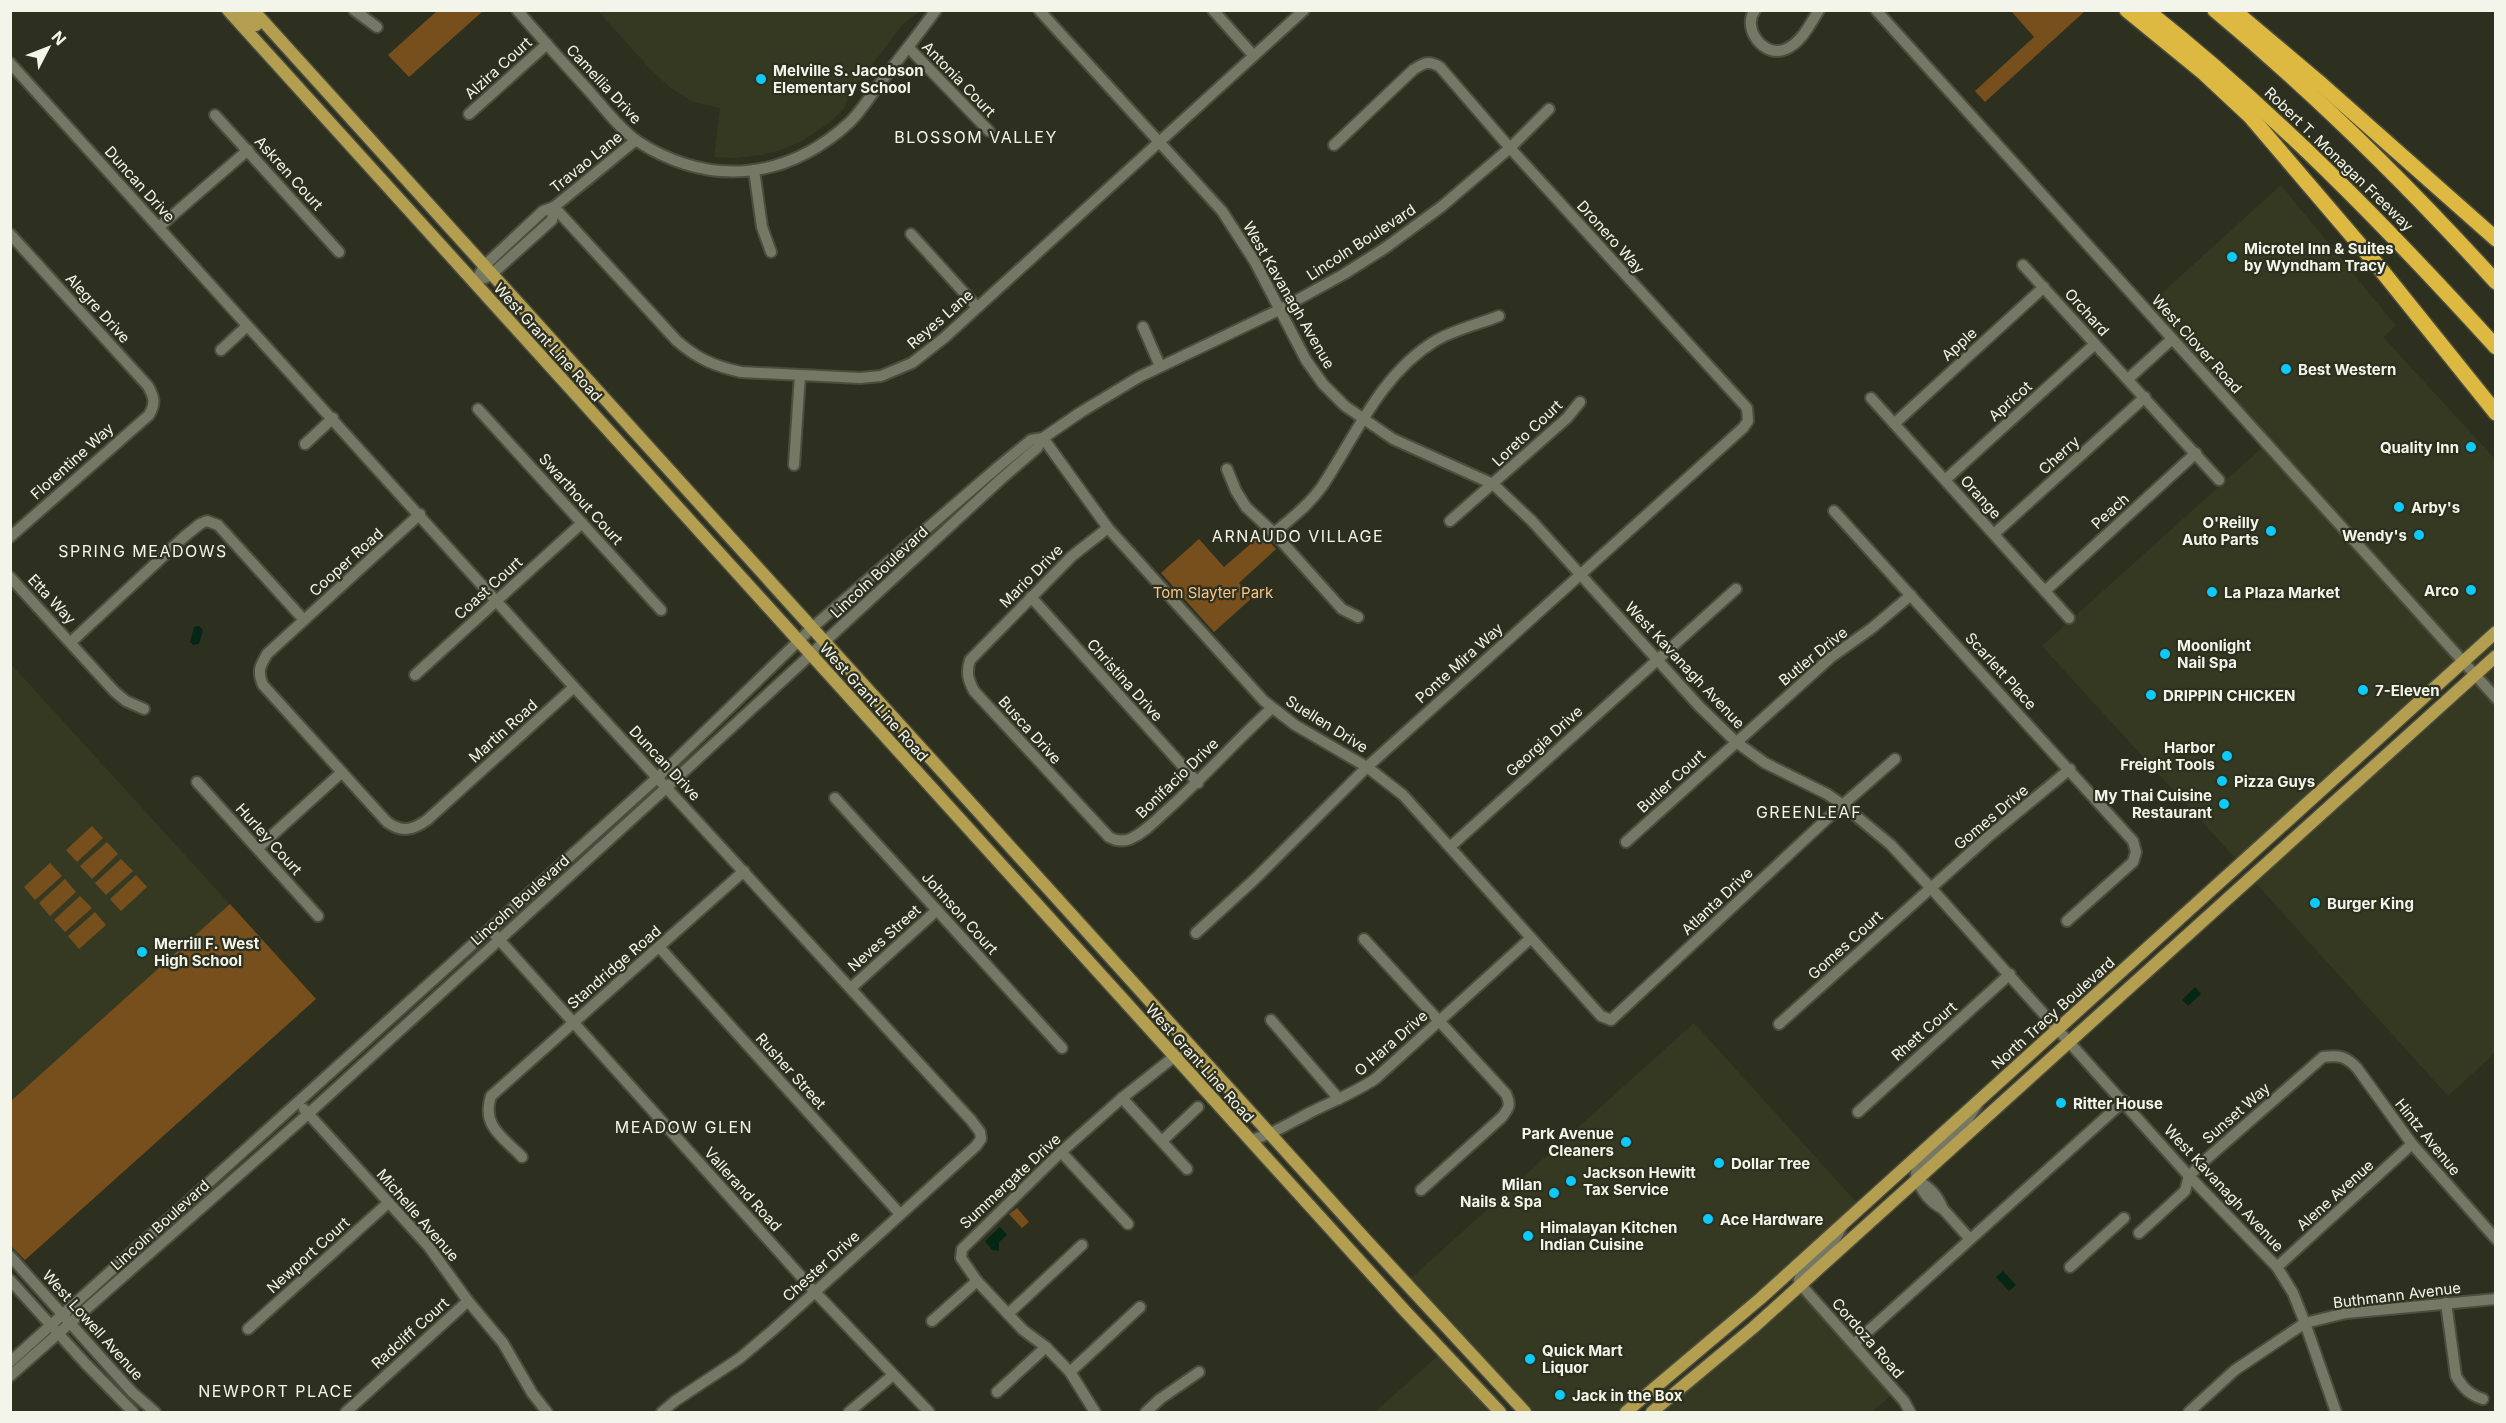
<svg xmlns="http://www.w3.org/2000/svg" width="2506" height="1423" font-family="Inter,sans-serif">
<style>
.built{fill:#363921}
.green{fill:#764f1d}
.water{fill:#052615}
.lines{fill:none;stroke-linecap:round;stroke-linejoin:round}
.minor-casing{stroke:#4c4d3e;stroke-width:14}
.major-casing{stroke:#4c4d3e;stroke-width:15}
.highway-casing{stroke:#4c4d3e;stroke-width:18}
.minor{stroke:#757864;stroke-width:10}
.major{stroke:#b39f4f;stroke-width:12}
.highway{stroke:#ddb941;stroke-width:15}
.poi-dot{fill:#0ccafa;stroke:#2e301f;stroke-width:2}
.labels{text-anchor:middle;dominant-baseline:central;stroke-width:4.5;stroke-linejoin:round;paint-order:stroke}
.street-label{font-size:15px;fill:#f4f5ea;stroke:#2e301f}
.poi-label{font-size:15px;font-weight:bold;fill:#f4f5ea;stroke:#2e301f;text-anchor:start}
.park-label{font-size:15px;fill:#f8c58b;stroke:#2e301f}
.neighbourhood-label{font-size:16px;letter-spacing:1.5px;fill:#f4f5ea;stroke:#2e301f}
</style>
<rect width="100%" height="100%" fill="#2e301f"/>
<g class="built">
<path d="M598,11H920L903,24L849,95L844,109L829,123L802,141L781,150L762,155L734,158L714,157L720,108L694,102L672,89L651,70Z"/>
<path d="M2281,185L2396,326L2383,337L2495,459V1053L2448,1096L2253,880L2475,680L2455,660L2237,860L2042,646L2264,446L2140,313Z"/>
<path d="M10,663L316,999L25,1260L10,1246Z"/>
<path d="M1694,1023L1858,1204L1621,1412H1529L1409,1280Z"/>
<path d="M1799,1290L1892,1394L1872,1412H1660Z"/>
<path d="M1441,1353L1494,1412H1375Z"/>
</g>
<g class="green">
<path d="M2082,10L2084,12L1985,102L1975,91L2034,37L2011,11Z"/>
<path d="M437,11H483L409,77L388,55Z"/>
<path d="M1262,534L1276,549L1239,583L1252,598L1214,632L1161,573L1199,539L1224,567Z"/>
<path d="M92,826L103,838L77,862L66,850Z"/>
<path d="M107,842L118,854L92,879L80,866Z"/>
<path d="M121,859L133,871L106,895L95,883Z"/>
<path d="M50,863L62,876L35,900L24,887Z"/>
<path d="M136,875L147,887L121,911L110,899Z"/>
<path d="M65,879L76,892L50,916L39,903Z"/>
<path d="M80,896L92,908L65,932L54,920Z"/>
<path d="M230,904L316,999L25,1260L11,1246V1101Z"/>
<path d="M95,912L106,925L79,949L68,936Z"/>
<path d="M1017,1208L1029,1222L1022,1228L1009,1214Z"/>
</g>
<g class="water">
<path d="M199,626L203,630L199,644L193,645L190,642L194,627Z"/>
<path d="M2195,987L2201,994L2188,1006L2182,1000Z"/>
<path d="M1000,1227L1007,1235L999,1242V1251L992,1250L985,1241Z"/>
<path d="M2003,1271L2016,1285L2009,1291L1996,1277Z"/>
</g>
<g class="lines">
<g class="minor-casing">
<g id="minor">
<path d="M354,10L377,27"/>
<path d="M517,10C541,38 565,65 590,92C604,108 619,128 637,141C710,188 787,180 850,122C860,112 869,98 878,86C897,61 917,36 936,10"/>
<path d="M1039,10L1222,211L1255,262L1306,360L1323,384L1345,406L1393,439L1493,484L1532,521L1699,706L1736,742L1765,763L1827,794L1843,805L1891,845L1931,888L2189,1176L2277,1267L2293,1293L2305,1323L2336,1412"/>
<path d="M1213,10L1253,55"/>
<path d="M1755,10C1741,29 1765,59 1786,49C1802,42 1810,24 1819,10"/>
<path d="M1876,10L2496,698"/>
<path d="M908,47L989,131"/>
<path d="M10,63L574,687L971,1120L980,1132L981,1139L976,1146L773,1330L740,1358L675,1401L662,1412"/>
<path d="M469,114L547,44"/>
<path d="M215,115L339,252"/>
<path d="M754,170L762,227L771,252"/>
<path d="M554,207L677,341C698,359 714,366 741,372L860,378L881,376L912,363L944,338L1304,10"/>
<path d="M159,227L248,150"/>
<path d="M10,234L148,386C154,397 156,403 149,415L10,537"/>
<path d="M911,234L977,307"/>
<path d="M2023,265L2219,480"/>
<path d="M485,278L492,274L552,220L554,207"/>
<path d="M475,283L484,266L543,211L554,207L636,140"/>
<path d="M1143,327L1160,366"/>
<path d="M221,350L247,326"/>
<path d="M2128,379L2172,339"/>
<path d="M1871,398L2069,618"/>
<path d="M478,409L661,610"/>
<path d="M1895,423L2044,287"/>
<path d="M1043,438L1108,528L1264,701L1295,725L1367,767L1403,795L1601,1016L1611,1020L1830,816L1895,759"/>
<path d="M305,444L333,418"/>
<path d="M794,465L800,375"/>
<path d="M1227,469L1236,491L1246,507L1274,533L1342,609L1358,617"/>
<path d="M1945,480L2095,344"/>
<path d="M1834,511L2133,841L2136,852L2133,862L2067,921"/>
<path d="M420,514L267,654C260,666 257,671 263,685L387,822C402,833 413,830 427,820L574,687"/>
<path d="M1450,521L1567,418L1580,402"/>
<path d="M1108,528L1072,556L970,660C966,672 968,680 974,691L1109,837C1116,841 1122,842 1130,839C1144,833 1155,821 1166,811C1203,778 1236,741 1272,708"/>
<path d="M1274,533C1292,518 1310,504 1323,485C1356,435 1381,374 1435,341C1453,330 1479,324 1499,316"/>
<path d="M1994,534L2145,397"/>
<path d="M10,577L115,692L126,701L144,709"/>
<path d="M2045,591L2196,453"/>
<path d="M1031,597L1198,783"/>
<path d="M71,642L185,536L200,524L207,521L218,525L304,620"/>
<path d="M415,675L582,523"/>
<path d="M197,782L318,916"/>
<path d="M835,798L1062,1048"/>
<path d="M1626,842L1830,658L1872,628L1911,595"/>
<path d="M1451,846L1736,589"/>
<path d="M258,848L342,772"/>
<path d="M1196,933L1255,879L1367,767L1743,428L1748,421L1747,408L1510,148L1440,67C1428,60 1424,63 1413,70L1334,145"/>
<path d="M495,935L815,1292L929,1412"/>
<path d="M1364,939L1506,1094C1511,1105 1509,1108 1502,1117L1421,1190"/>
<path d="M660,948L900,1214"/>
<path d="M851,988L937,910"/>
<path d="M1271,1020L1339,1099"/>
<path d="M1779,1024L1989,836L2070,769"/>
<path d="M1122,1098L1187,1169"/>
<path d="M304,1109L429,1247L468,1301L503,1343L532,1393L547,1412"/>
<path d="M1858,1112L2010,974"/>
<path d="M1251,1140C1273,1134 1290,1123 1311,1112C1333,1101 1354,1093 1375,1079L1531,938"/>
<path d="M1162,1141L1198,1107"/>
<path d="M1061,1152L1128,1224"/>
<path d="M522,1157C503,1137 481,1126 491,1096L744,871"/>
<path d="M1917,1180L1916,1173L1918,1168L1966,1122L1978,1103"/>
<path d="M1917,1180C1931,1188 1937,1195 1943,1209C1930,1202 1924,1194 1917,1180Z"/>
<path d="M1943,1209L1970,1239"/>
<path d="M1842,1225C1834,1251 1806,1258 1799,1280L1801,1285L1904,1401L1910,1412"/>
<path d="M2139,1233L2185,1191L2189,1176L2203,1162L2323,1057C2339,1055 2346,1056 2357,1068L2412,1144L2496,1239"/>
<path d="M10,1256L132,1392L155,1412"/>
<path d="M2070,1267L2124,1218"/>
<path d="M2277,1267L2412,1144"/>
<path d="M10,1280L85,1363L133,1412"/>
<path d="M2446,1303L2456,1376C2463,1388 2470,1395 2483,1399"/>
<path d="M1008,1314L1082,1245"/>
<path d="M932,1321L977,1281"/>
<path d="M248,1329L388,1203"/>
<path d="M1854,1344L2124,1101"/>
<path d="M10,1362L658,777L813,627L998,467L1031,440L1043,438L1081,412L1139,377L1279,310L1344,274L1385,248L1441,207L1510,148L1549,109"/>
<path d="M1070,1372L1140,1307"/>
<path d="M10,1376L308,1114L667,787L1000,480L1037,448L1043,438"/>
<path d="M997,1392L1046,1347"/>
<path d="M346,1412L468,1301"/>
<path d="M849,1412L893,1375"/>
<path d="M1095,1412L1070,1372L1046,1347L1023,1330L977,1281L961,1258L962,1249L1061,1152L1122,1098L1189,1045"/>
<path d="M1146,1412L1160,1399L1199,1372"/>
<path d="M2189,1412L2235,1370L2305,1323L2346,1313L2496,1299"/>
</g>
</g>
<g class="major-casing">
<g id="major">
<path d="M228,10L1405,1311L1500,1412"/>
<path d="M242,10L256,25"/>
<path d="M253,10L1367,1241L1525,1412"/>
<path d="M1626,1412L1761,1298L2496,632"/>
<path d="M1652,1412L1754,1327L2496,656"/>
</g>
</g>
<g class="highway-casing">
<g id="highway">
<path d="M2127,10L2204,73L2250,116L2378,266L2496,413"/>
<path d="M2146,10C2275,112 2386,226 2496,347"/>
<path d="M2215,10C2316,94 2408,185 2496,282"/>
<path d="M2233,10L2322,85L2496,239"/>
</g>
</g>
<use href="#minor" class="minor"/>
<use href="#major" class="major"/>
<use href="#highway" class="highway"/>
</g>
<g class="poi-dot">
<circle cx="761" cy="79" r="6"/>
<circle cx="2232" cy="257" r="6"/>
<circle cx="2286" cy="369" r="6"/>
<circle cx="2471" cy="447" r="6"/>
<circle cx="2399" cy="507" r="6"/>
<circle cx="2271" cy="531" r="6"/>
<circle cx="2419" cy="535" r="6"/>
<circle cx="2471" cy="590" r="6"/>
<circle cx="2212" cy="592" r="6"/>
<circle cx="2165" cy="654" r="6"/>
<circle cx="2363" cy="690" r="6"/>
<circle cx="2151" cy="695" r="6"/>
<circle cx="2227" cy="756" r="6"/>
<circle cx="2222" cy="781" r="6"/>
<circle cx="2224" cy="804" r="6"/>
<circle cx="2315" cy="903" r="6"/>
<circle cx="142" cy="952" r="6"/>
<circle cx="2061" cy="1103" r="6"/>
<circle cx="1626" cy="1142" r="6"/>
<circle cx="1719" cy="1163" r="6"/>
<circle cx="1571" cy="1181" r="6"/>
<circle cx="1554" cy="1193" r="6"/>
<circle cx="1708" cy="1219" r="6"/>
<circle cx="1528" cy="1236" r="6"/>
<circle cx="1530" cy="1359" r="6"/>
<circle cx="1560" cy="1395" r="6"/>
</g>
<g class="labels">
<g class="street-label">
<text transform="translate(498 68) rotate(-42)">Alzira Court</text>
<text transform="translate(959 79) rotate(46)">Antonia Court</text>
<text transform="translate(604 84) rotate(47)">Camellia Drive</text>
<text transform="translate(2339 159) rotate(44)">Robert T. Monagan Freeway</text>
<text transform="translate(586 162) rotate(-39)">Travao Lane</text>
<text transform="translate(289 173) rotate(48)">Askren Court</text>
<text transform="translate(140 184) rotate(48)">Duncan Drive</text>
<text transform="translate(1611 237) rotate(48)">Dronero Way</text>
<text transform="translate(1361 242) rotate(-33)">Lincoln Boulevard</text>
<text transform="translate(1289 295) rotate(60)">West Kavanagh Avenue</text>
<text transform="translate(98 308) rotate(48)">Alegre Drive</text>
<text transform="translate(2087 312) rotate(48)">Orchard</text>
<text transform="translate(940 319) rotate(-41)">Reyes Lane</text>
<text transform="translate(548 342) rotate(48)">West Grant Line Road</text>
<text transform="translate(1959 344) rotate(-42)">Apple</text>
<text transform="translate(2197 344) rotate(48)">West Clover Road</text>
<text transform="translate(2010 401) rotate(-42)">Apricot</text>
<text transform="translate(1527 433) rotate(-43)">Loreto Court</text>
<text transform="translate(2059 455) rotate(-42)">Cherry</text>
<text transform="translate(72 461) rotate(-42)">Florentine Way</text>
<text transform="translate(1981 497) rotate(48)">Orange</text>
<text transform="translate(581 499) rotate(48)">Swarthout Court</text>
<text transform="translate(2110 511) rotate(-42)">Peach</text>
<text transform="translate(346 562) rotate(-42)">Cooper Road</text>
<text transform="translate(879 572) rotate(-43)">Lincoln Boulevard</text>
<text transform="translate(1031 576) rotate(-45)">Mario Drive</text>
<text transform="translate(488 588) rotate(-42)">Coast Court</text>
<text transform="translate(52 599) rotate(47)">Etta Way</text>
<text transform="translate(1813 656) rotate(-39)">Butler Drive</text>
<text transform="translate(1459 663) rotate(-42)">Ponte Mira Way</text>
<text transform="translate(1685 665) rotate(47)">West Kavanagh Avenue</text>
<text transform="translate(2001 671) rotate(48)">Scarlett Place</text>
<text transform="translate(1125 680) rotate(48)">Christina Drive</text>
<text transform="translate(874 702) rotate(48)">West Grant Line Road</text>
<text transform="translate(1327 724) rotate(32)">Suellen Drive</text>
<text transform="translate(1030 730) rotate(48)">Busca Drive</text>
<text transform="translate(503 731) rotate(-42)">Martin Road</text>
<text transform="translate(1544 741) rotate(-42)">Georgia Drive</text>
<text transform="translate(665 763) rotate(47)">Duncan Drive</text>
<text transform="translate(1177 778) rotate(-44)">Bonifacio Drive</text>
<text transform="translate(1671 781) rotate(-42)">Butler Court</text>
<text transform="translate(1991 817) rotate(-40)">Gomes Drive</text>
<text transform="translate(269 839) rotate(48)">Hurley Court</text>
<text transform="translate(520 900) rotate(-42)">Lincoln Boulevard</text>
<text transform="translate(1717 901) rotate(-43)">Atlanta Drive</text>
<text transform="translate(960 913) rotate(48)">Johnson Court</text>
<text transform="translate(884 938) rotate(-42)">Neves Street</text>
<text transform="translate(1845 945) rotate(-42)">Gomes Court</text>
<text transform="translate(614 967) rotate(-41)">Standridge Road</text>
<text transform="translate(2053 1013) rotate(-42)">North Tracy Boulevard</text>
<text transform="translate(1924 1031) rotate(-41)">Rhett Court</text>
<text transform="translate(1391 1043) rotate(-41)">O Hara Drive</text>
<text transform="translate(1200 1063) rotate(48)">West Grant Line Road</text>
<text transform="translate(791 1071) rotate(48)">Rusher Street</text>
<text transform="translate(2236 1113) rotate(-41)">Sunset Way</text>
<text transform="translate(2428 1137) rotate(51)">Hintz Avenue</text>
<text transform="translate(1010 1181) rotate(-43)">Summergate Drive</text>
<text transform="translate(2224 1188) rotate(47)">West Kavanagh Avenue</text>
<text transform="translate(743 1189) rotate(48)">Vallerand Road</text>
<text transform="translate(2335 1195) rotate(-42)">Alene Avenue</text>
<text transform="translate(418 1215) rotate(49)">Michelle Avenue</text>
<text transform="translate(160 1225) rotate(-42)">Lincoln Boulevard</text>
<text transform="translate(308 1255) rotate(-42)">Newport Court</text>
<text transform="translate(821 1266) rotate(-42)">Chester Drive</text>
<text transform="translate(2397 1295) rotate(-7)">Buthmann Avenue</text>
<text transform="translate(93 1325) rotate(48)">West Lowell Avenue</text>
<text transform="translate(410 1333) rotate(-42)">Radcliff Court</text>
<text transform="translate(1868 1338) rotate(49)">Cordoza Road</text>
</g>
<g class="poi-label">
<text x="773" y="70">Melville S. Jacobson<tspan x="773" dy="17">Elementary School</tspan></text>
<text x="2244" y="248">Microtel Inn &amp; Suites<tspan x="2244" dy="17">by Wyndham Tracy</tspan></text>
<text x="2298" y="369">Best Western</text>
<text x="2459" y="447" text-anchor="end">Quality Inn</text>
<text x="2411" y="507">Arby's</text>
<text x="2259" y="522" text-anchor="end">O'Reilly<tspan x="2259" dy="17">Auto Parts</tspan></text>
<text x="2407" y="535" text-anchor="end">Wendy's</text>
<text x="2459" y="590" text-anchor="end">Arco</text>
<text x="2224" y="592">La Plaza Market</text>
<text x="2177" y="645">Moonlight<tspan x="2177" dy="17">Nail Spa</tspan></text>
<text x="2375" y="690">7-Eleven</text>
<text x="2163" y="695">DRIPPIN CHICKEN</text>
<text x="2215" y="747" text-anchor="end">Harbor<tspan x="2215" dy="17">Freight Tools</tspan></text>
<text x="2234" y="781">Pizza Guys</text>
<text x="2212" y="795" text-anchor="end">My Thai Cuisine<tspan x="2212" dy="17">Restaurant</tspan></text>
<text x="2327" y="903">Burger King</text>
<text x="154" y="943">Merrill F. West<tspan x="154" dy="17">High School</tspan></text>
<text x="2073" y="1103">Ritter House</text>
<text x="1614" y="1133" text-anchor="end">Park Avenue<tspan x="1614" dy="17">Cleaners</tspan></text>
<text x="1731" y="1163">Dollar Tree</text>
<text x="1583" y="1172">Jackson Hewitt<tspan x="1583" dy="17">Tax Service</tspan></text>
<text x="1542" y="1184" text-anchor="end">Milan<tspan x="1542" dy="17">Nails &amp; Spa</tspan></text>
<text x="1720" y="1219">Ace Hardware</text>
<text x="1540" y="1227">Himalayan Kitchen<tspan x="1540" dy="17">Indian Cuisine</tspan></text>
<text x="1542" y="1350">Quick Mart<tspan x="1542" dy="17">Liquor</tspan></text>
<text x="1572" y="1395">Jack in the Box</text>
</g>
<g class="park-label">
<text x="1213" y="592">Tom Slayter Park</text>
</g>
<g class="neighbourhood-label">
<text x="976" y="137">BLOSSOM VALLEY</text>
<text x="1298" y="536">ARNAUDO VILLAGE</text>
<text x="143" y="551">SPRING MEADOWS</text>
<text x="1809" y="812">GREENLEAF</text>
<text x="684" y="1127">MEADOW GLEN</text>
<text x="276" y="1391">NEWPORT PLACE</text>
</g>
</g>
<rect width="2506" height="1423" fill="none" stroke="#f4f5ea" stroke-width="24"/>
<g transform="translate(48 48) rotate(48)" stroke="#2e301f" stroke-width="4.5" paint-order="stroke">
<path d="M0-4.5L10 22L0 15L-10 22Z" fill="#f4f5ea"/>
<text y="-9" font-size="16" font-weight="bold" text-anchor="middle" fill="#f4f5ea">N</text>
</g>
</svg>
